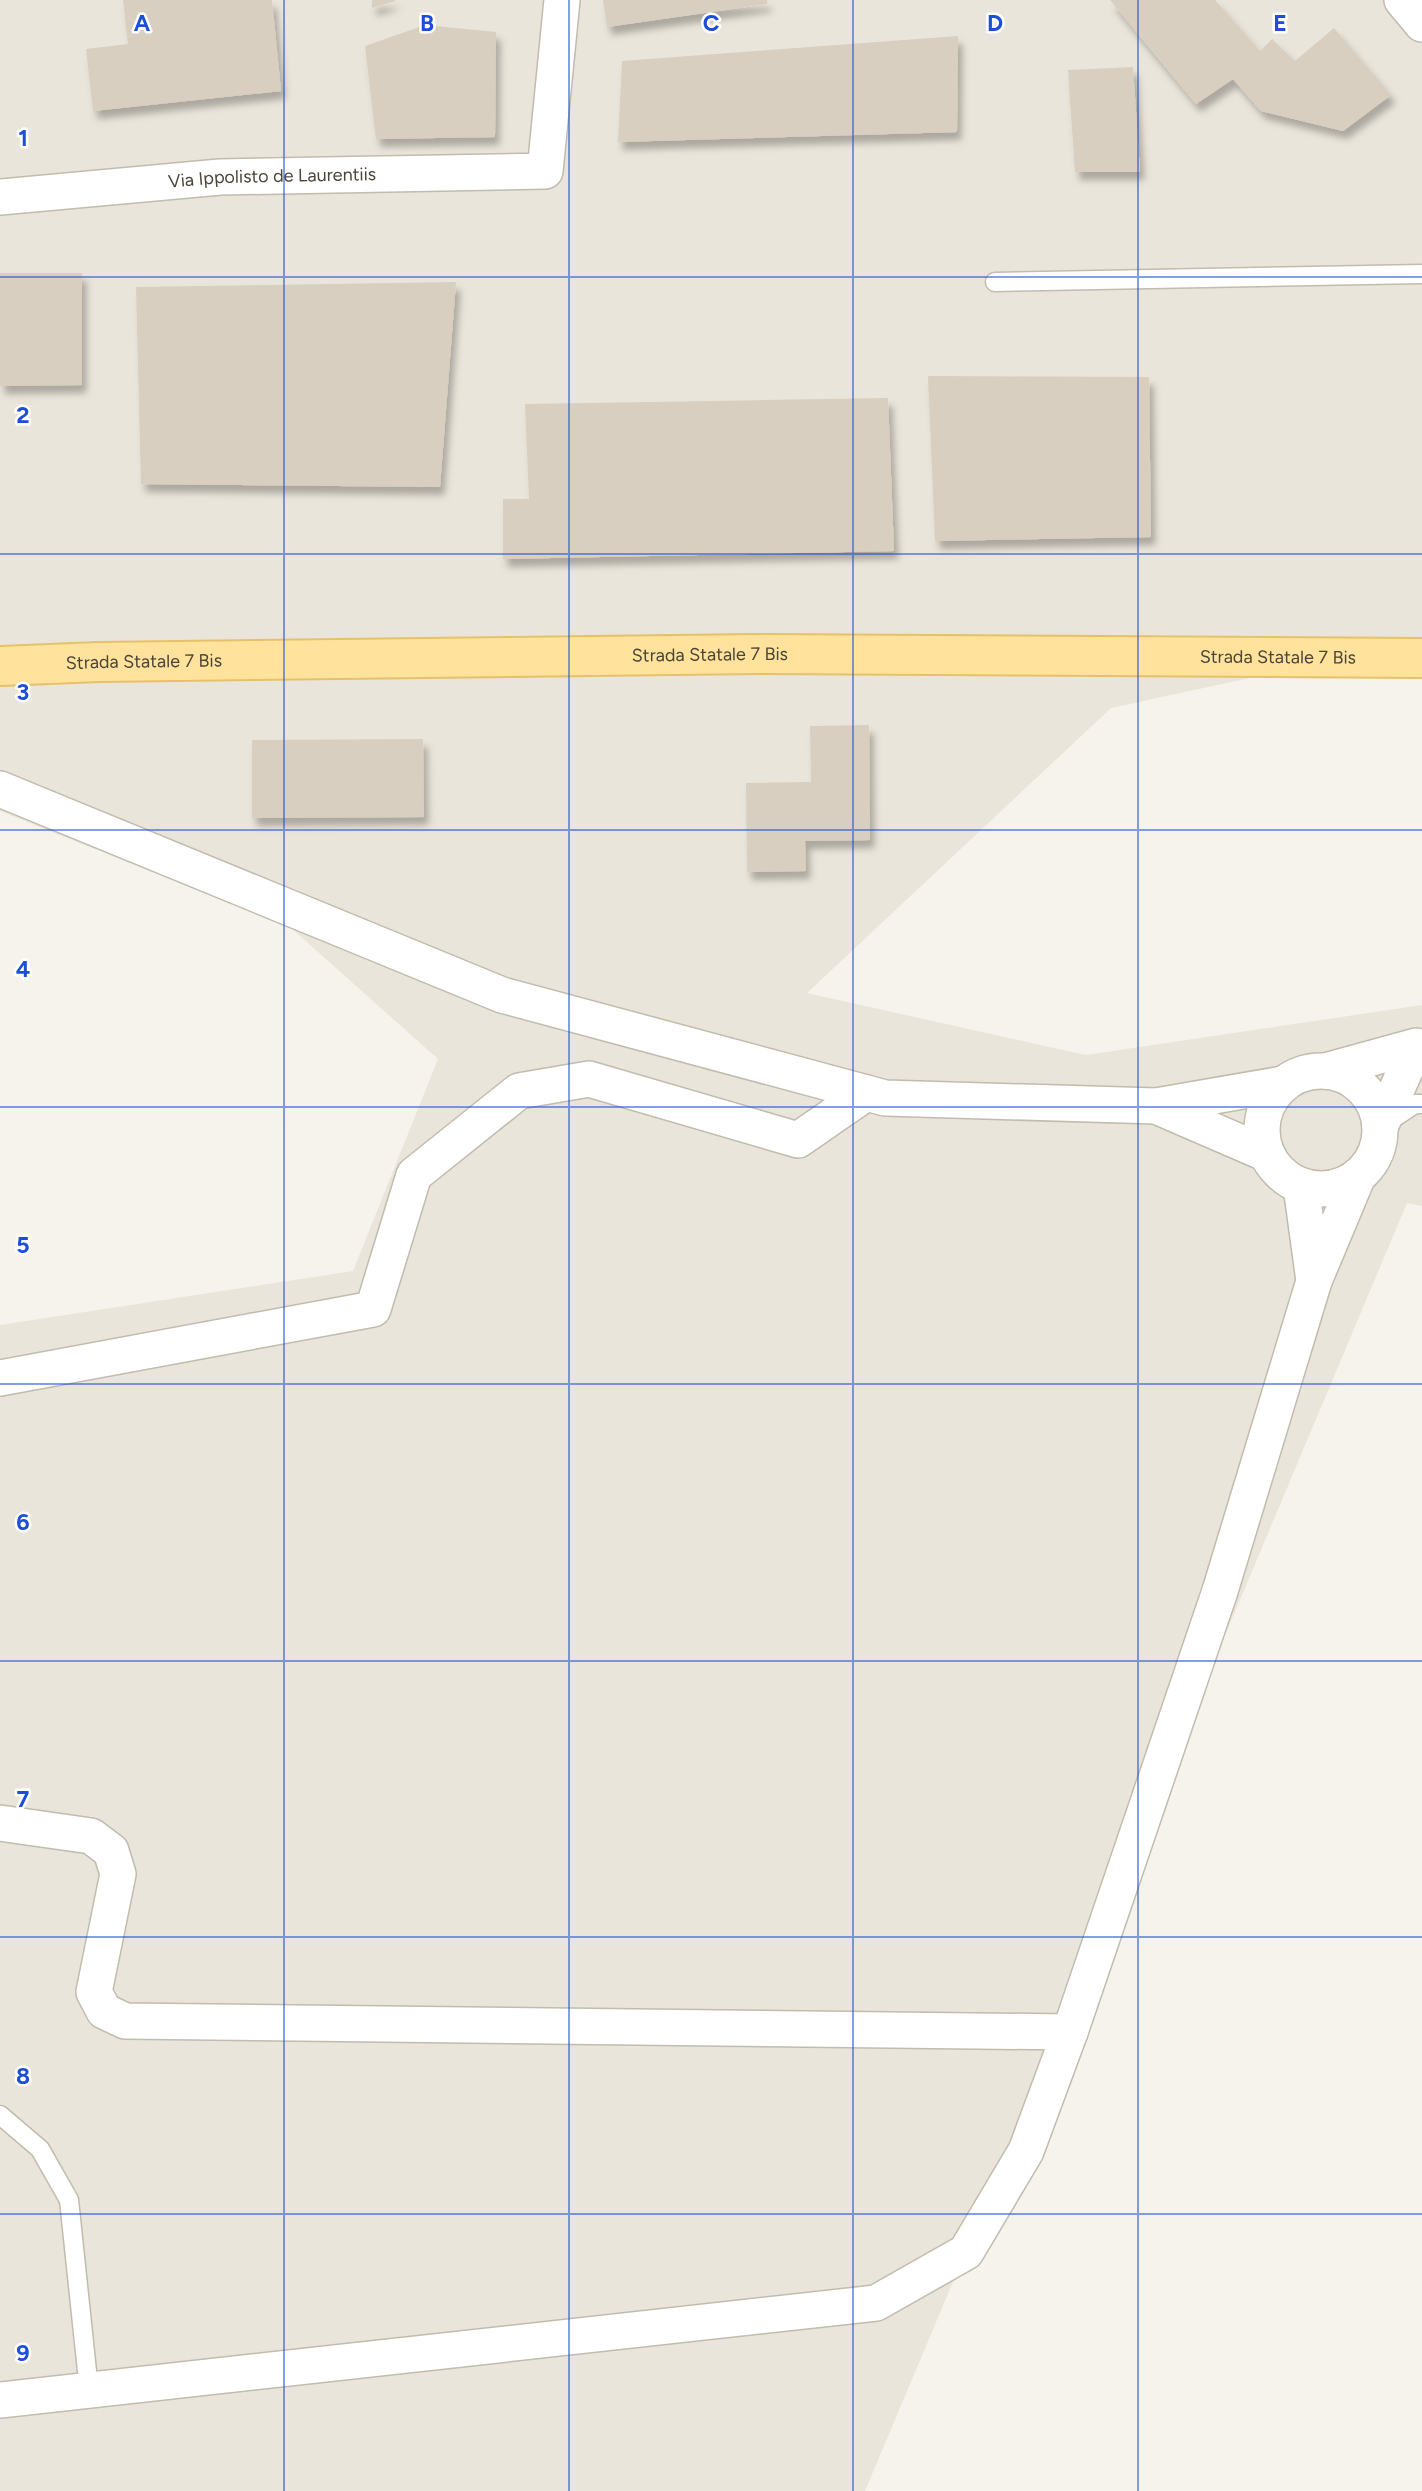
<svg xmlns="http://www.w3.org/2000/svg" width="1422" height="2491" font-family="Figtree,sans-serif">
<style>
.residential{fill:#eae5da}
.building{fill:#d8cfc1;filter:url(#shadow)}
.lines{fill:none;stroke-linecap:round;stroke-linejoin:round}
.service-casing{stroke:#c2bbae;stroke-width:21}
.minor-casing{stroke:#c2bbae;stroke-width:38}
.primary-casing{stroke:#e6c16a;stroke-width:42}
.service{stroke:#fff;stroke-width:18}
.minor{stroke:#fff;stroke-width:35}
.primary{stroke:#ffe39c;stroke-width:38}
.grid{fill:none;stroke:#1d4ed8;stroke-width:2;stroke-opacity:0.55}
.labels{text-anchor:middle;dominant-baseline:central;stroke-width:5;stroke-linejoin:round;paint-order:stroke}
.street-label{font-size:18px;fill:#4b4439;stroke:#fff}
.grid-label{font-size:23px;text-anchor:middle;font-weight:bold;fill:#1d4ed8;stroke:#fff;stroke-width:5;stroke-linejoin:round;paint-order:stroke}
</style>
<defs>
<filter id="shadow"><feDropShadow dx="4.5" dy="8" stdDeviation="3.5" flood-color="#0004"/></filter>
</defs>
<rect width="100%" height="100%" fill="#f6f3ec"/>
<path class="residential" d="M0,0H1422V641L1111,708L807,993L1086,1055L1422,1005V1206L1407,1203L865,2491H0V1325L353,1271L438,1059L290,927L0,811Z"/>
<g class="building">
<path d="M123,0H272L281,91L93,111L86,49L128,44Z"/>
<path d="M372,0H395V1L372,8Z"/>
<path d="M603,0H767V4L607,27Z"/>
<path d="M1110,0H1215L1260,51L1272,39L1295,61L1334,28L1391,95L1343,131L1261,111L1233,79L1196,104Z"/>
<path d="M425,25L496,32L495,137L376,139L365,46Z"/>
<path d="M958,36L957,132L618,142L622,61Z"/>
<path d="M1133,67L1140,172H1075L1068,70Z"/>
<path d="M0,273H82V385L0,386Z"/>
<path d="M456,282L440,487L141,484L136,287Z"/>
<path d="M928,376L1149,377L1151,537L935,541Z"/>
<path d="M888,398L894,551L503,559V499H529L525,404Z"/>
<path d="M869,725L870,840L805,841L806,871L747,872L746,783L811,782L810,726Z"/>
<path d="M423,739L424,817L252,818V740Z"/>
</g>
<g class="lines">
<g class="service-casing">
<g id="service">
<path d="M995,282L1422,274"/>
<path d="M1389,1121L1415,1104H1422"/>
<path d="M0,2115L40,2149L69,2200L89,2390"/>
</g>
</g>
<g class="minor-casing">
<g id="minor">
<path d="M1402,0L1422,24"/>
<path id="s1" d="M0,197L220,177L545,171L562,0"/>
<path d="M0,789L502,995L885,1098L1156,1106L1283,1084"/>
<path d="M1325,1071L1416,1046L1380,1127"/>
<circle cx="1321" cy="1130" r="59"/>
<path d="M1156,1106L1267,1154"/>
<path d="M1301,1186L1314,1281L1358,1176"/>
<path d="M0,1378L373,1309L414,1175L519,1091L589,1079L798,1140L866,1093"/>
<path d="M0,1823L91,1836L111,1851L118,1874L94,1992L104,2011L125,2021L1070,2032"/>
<path d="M0,2400L876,2303L966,2252L1026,2151L1070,2032L1220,1591L1314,1281"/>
</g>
</g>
<g class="primary-casing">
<g id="primary">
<path id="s2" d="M0,666L99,662L759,654L1422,658"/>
</g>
</g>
<use href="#service" class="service"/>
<use href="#minor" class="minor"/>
<use href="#primary" class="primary"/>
</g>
<path class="grid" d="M284,0V2491M569,0V2491M853,0V2491M1138,0V2491M0,277H1422M0,554H1422M0,830H1422M0,1107H1422M0,1384H1422M0,1661H1422M0,1937H1422M0,2214H1422"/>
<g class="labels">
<g class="street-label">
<text stroke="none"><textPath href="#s1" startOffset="273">Via Ippolisto de Laurentiis</textPath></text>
<text stroke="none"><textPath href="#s2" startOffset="710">Strada Statale 7 Bis</textPath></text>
<text stroke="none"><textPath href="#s2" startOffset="1278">Strada Statale 7 Bis</textPath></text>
<text stroke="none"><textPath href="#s2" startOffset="144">Strada Statale 7 Bis</textPath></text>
</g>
</g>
<g class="grid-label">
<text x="142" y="31">A</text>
<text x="427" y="31">B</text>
<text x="711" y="31">C</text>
<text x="995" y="31">D</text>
<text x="1280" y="31">E</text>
<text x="23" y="146">1</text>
<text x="23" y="423">2</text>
<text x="23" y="700">3</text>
<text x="23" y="977">4</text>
<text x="23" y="1253">5</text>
<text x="23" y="1530">6</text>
<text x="23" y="1807">7</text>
<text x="23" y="2084">8</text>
<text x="23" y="2361">9</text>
</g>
</svg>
